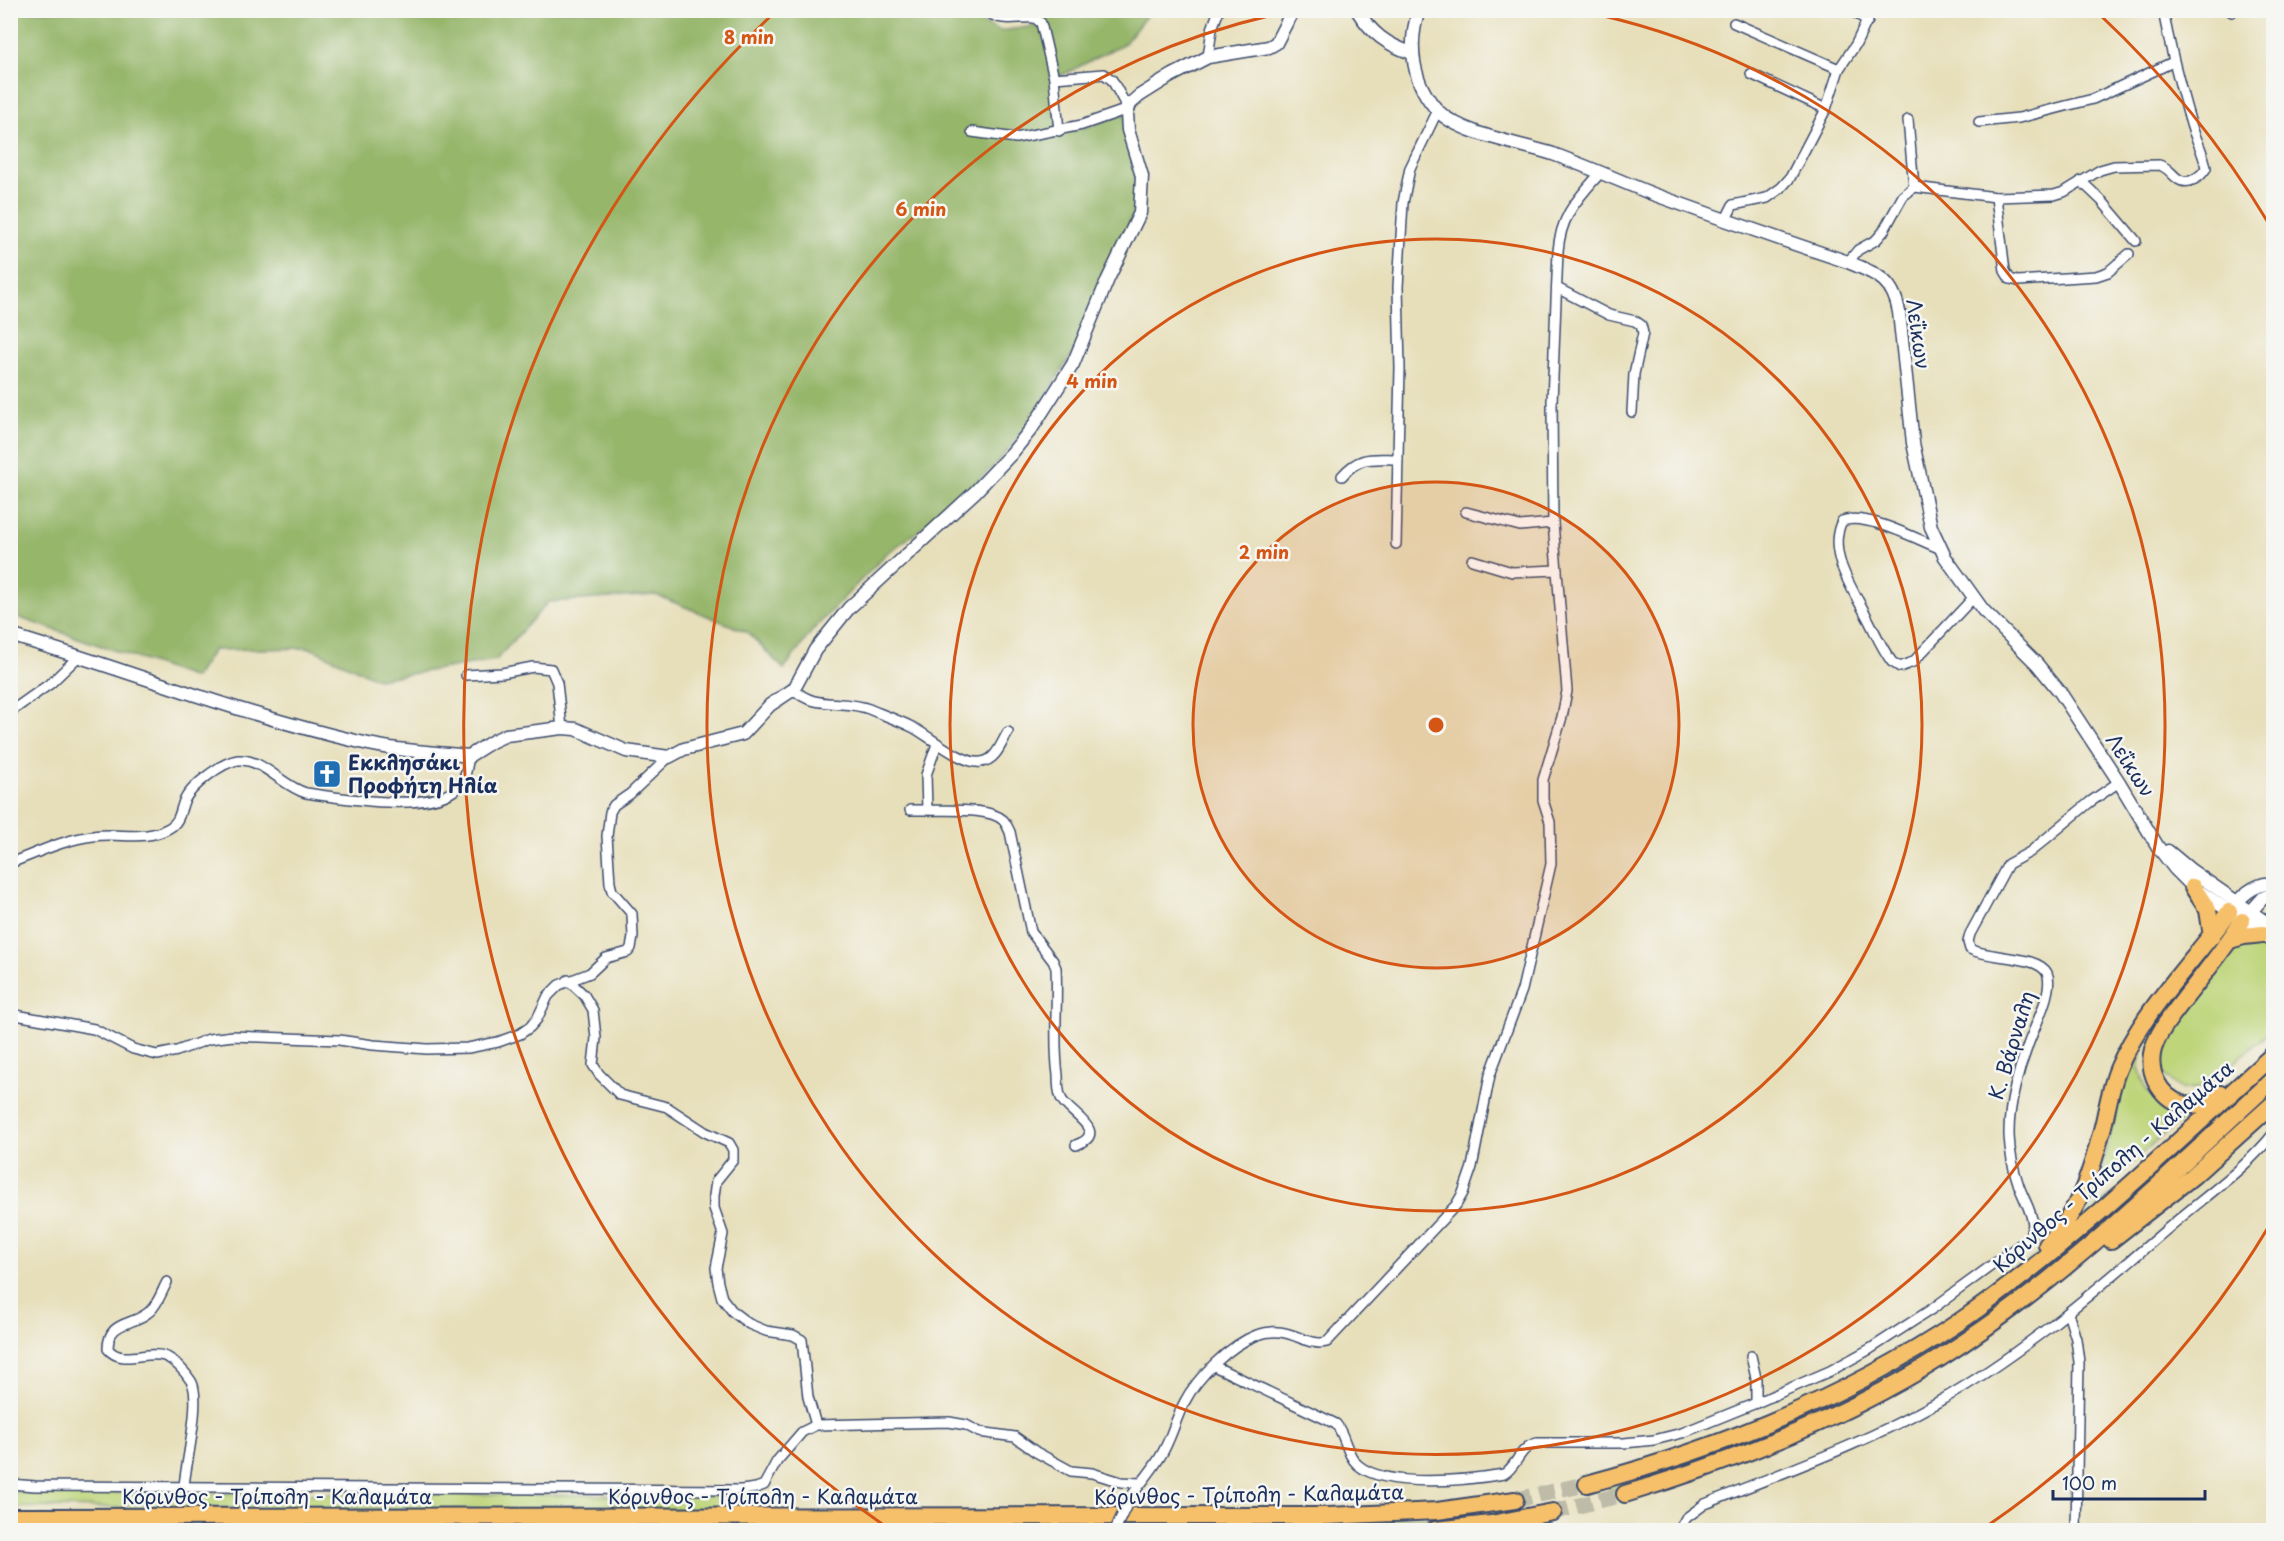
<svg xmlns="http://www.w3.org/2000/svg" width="2284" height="1541" font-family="'Playpen Sans',sans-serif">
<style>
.green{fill:#bed57a;stroke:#6c826c;stroke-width:1.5}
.forest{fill:#96b66a;stroke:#587264;stroke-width:1.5}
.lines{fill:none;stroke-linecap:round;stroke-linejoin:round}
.motorway-tunnel{stroke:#bebca8;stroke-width:16;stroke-dasharray:16 8;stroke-linecap:butt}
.minor-casing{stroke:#3a496c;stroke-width:12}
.tertiary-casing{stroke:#3a496c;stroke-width:15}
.motorway-casing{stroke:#3a496c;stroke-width:20}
.minor{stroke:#fff;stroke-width:9}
.tertiary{stroke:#fff;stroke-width:12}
.motorway{stroke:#f6c06b;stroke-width:16}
.minor-bridge-casing{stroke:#3a496c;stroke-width:12;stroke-linecap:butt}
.minor-bridge{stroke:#fff;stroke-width:9}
.ring{fill:none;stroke:#d45514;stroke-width:3}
.labels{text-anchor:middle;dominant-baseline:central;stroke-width:5;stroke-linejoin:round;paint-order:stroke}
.street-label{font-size:20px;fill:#1b2f5e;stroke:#f6f6f2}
.poi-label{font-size:20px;font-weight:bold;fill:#1b2f5e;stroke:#f6f6f2;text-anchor:start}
.centre{fill:#d45514;stroke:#f6f6f2;stroke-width:3}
.ring-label{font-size:18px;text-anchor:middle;font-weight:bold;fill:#d45514;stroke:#f6f6f2;stroke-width:5;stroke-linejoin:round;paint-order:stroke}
</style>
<rect width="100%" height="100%" fill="#f6f6f2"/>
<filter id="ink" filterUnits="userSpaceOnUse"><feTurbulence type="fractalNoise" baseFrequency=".0167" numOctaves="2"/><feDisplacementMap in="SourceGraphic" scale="12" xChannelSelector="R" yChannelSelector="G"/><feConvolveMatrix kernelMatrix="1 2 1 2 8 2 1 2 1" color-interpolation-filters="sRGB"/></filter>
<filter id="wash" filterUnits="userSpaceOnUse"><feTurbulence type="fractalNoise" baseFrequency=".008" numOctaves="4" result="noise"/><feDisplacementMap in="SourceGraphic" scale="24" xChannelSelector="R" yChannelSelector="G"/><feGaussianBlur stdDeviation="1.35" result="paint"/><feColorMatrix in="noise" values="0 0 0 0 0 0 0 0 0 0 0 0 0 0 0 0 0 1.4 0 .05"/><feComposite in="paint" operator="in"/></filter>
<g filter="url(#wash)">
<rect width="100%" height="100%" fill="#e7dfba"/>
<g class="green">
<path d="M2256,941L2270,945L2273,949V1028L2214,1081L2205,1086L2192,1089H2181L2166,1077L2160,1070L2158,1059L2164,1037L2235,945Z"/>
<path d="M2142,1038L2139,1068L2147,1092L2166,1108L2177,1111L2196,1106L2093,1196C2112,1145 2116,1087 2142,1038Z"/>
<path d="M2273,1062V1069C2166,1168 2061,1271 1938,1351C1861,1400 1774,1436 1688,1466C1662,1474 1636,1484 1610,1491L1608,1486L1718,1451L1903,1365Z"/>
<path d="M11,1492L736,1496L753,1506L750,1511L11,1507Z"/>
<path d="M1517,1507L1519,1512L1439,1523L1329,1529L11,1530L10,1525L1437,1518Z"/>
</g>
<path class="forest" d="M984,10L982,23L1000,31L1035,26L1040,11H1150L1125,43L1051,81L1059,133C1082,130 1102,123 1124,113L1140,199L1073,353L1022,432L997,463L941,515L886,554L812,631L784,669L747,632L656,595L548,602L496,660L378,679L310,648L213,650L195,678L11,615V11Z"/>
</g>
<g filter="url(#ink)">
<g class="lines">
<g class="motorway-tunnel">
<path d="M1515,1500L1587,1484"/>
<path d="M1553,1512L1625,1494"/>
</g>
<g class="minor-casing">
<g id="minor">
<path d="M986,10C1000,24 1018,16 1035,18L1041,23L1054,78L1059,131"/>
<path d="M1850,10L1868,21"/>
<path d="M2229,10L2232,12"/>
<path d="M1734,23L1839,69"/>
<path d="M1208,57L1212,29L1219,10"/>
<path d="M1751,74L1826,109"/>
<path d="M1908,120L1914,187"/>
<path d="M1979,122L2019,118L2093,99L2173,62"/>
<path d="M972,132L1016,138L1082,125L1128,109L1112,80L1104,74L1054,78"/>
<path d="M2081,181L2102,201L2136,241"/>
<path d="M1996,197L2005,271L2010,279L2018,281L2096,276L2108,272L2129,254"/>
<path d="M1726,219L1733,205L1767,198L1781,188L1790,178L1826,109L1839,69L1856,44L1872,10"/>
<path d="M1848,262L1858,250L1876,240L1883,232L1903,196L1914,187L1996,197L2054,195L2064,192L2100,170L2114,166L2159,165C2168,167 2170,173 2178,179C2188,186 2201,177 2206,168C2204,153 2195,138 2191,124C2180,86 2170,49 2163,10"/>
<path d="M1557,288L1609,315L1635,321L1641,325L1643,333L1634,374L1632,412"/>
<path d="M1342,476C1360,455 1372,459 1398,459"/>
<path d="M1466,512L1520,526L1553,523"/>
<path d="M1396,544L1400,368L1398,287L1403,203L1410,168L1438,110"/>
<path d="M1939,548C1916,539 1866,512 1842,521C1826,553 1853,589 1867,617C1875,632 1882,649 1892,662L1900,667L1913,662L1973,598"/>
<path d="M1472,560L1512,572L1557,570"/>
<path d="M466,675L502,673L533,667L551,669L557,683L562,728"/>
<path d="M794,689C812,710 845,699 869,709C883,715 898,720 912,727C928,735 963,765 981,762C996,761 1001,743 1008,732"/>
<path d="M10,712L51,683L79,656"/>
<path d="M937,744L926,775L927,810C946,811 989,807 1003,820C1006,823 1008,828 1010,832L1031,932L1053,961L1056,968C1058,1004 1053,1040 1058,1075C1058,1083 1058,1091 1061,1098C1066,1112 1112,1132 1076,1145"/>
<path d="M910,810H927"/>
<path d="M10,863C37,853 65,839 93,836C119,832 145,842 169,828C180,822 180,811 184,801C191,786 222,762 238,760C262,758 282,786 306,793C342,798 432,814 458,787C466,780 467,766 469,756"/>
<path d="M568,980L584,995L593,1010L596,1038L593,1065L599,1074L620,1095L667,1107L705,1132L729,1143L733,1150V1160L716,1181L714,1196V1208L723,1234L716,1268L718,1283L722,1298L733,1312L749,1324L766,1331L793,1335L802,1340L808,1397L816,1425"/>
<path d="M10,1014L94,1029L133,1049L157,1055L177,1051L209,1039L233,1036L339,1040L373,1045L427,1049L468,1048L498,1042L520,1034L530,1027L537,1019L548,996L559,985L590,973L606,958L628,952L631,948L633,937L632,914L612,891L610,883L607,836L610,812L614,805L630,794L669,757"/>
<path d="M167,1282C162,1291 158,1304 150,1311C133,1327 108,1319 108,1349C122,1366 146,1350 164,1356C174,1359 186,1373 191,1381C202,1398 186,1462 184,1486"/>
<path d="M2068,1313L2076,1339L2079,1362L2076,1530"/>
<path d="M1751,1356L1756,1378V1403"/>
<path d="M1214,1366L1336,1424C1346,1436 1346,1455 1358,1465C1386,1489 1469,1480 1504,1474C1518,1465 1519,1447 1537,1443H1624L1654,1440L1682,1433L1756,1403L1830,1371L1870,1349L1932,1309L2025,1241L2030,1235L2033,1225C2032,1211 2024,1200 2019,1186C2007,1151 2006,1124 2015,1087C2018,1074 2022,1061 2027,1048C2032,1031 2055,990 2047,973C2038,955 1988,959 1970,949L1968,942L1970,934L2008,864L2030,852L2090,802L2119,782"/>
<path d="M10,1484L35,1486L742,1490L756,1488L764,1485L777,1461L802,1432L816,1425L949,1422L966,1425L979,1432L1015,1437L1036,1452L1071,1471L1092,1473L1121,1482L1140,1483"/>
<path d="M1130,1498C1140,1484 1151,1472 1160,1457C1171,1440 1175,1420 1184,1403C1197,1377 1230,1345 1257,1335C1289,1323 1305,1348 1327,1342L1456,1205L1463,1193L1472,1167L1490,1075L1522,990L1551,864L1550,822L1543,800V780L1562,717L1567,691L1553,523L1552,402L1558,251C1561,214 1578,199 1601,172"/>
<path d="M1679,1530L1686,1518L1705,1504C1784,1472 1864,1444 1938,1402C2021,1355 2094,1292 2166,1230C2200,1200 2246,1169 2274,1133"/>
</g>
</g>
<g class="tertiary-casing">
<g id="tertiary">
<path d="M1357,10C1371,33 1387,45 1412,53"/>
<path d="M1419,10C1407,45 1412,84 1439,112C1461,134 1522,144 1553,154C1586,166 1618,180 1650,193C1716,217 1782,240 1848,262C1876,274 1893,278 1899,312L1913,443L1931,527L1945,557L1983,610L2037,664L2060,692L2119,782L2158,847L2175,869L2193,887L2274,941"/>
<path d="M10,635C127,670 242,715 360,742C395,751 433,752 469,756L493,741L506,735L562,728L576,729L626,751L669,757L684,749L743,734L770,705L794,689L815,650L849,608L975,492L1012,453L1032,428L1073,364L1108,279L1140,213L1142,176L1128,130L1127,113L1130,104L1139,96L1171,76L1208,57L1269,47L1276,43L1293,10"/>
<path d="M2168,851L2192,871L2274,928"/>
<path d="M2234,906C2244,893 2256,883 2274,883"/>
<path d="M2245,918L2263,898L2274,893"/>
</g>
</g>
<g class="motorway-casing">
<g id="motorway">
<path d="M2193,887L2208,910L2212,936"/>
<path d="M2230,940L2244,936L2263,934"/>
<path d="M2220,1094C2209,1102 2196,1108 2182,1104C2159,1097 2147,1071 2153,1049C2159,1030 2173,1014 2185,998C2205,973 2225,948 2242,921"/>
<path d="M2111,1240L2193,1176L2274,1103"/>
<path d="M2047,1245C2080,1212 2093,1167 2104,1122C2108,1104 2111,1086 2118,1069C2143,1010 2192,963 2229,912"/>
<path d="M1587,1484C1718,1449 1846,1398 1959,1322C2073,1244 2172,1146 2274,1054"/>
<path d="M1625,1494C1735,1461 1843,1419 1940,1358C2063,1281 2167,1176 2274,1079"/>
<path d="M10,1517L1328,1516L1437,1511L1515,1500"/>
<path d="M1435,1530L1491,1524L1553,1512"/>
</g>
</g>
<use href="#minor" class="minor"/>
<use href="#tertiary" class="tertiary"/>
<use href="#motorway" class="motorway"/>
<g class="minor-bridge-casing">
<path id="minor-bridge" d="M1115,1530L1130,1498"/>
</g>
<use href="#minor-bridge" class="minor-bridge"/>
</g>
</g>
<circle cx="1436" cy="725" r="243" fill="#d45514" fill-opacity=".12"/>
<g class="ring">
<circle cx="1436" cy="725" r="243"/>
<circle cx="1436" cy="725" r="486"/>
<path d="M1581 11A729 729 0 1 1 1291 11"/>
<path d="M2269 1226A972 972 0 0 1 1987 1526M885 1526A972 972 0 0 1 773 14M2099 14A972 972 0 0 1 2269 224"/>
</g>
<defs>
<g id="church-square" transform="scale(1.5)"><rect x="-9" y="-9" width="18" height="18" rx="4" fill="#1f6fb2" stroke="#f6f6f2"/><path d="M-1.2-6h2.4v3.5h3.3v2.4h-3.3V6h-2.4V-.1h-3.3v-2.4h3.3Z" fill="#fff"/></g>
</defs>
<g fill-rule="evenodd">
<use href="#church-square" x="327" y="774"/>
</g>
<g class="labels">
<g class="street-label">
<text transform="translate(1919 334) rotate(82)">Λεΐκων</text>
<text transform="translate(2131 765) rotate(57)">Λεΐκων</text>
<text transform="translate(2011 1045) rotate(-73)">Κ. Βάρναλη</text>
<text transform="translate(2113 1166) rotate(-41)">Κόρινθος - Τρίπολη - Καλαμάτα</text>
<text transform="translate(1249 1494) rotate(-1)">Κόρινθος - Τρίπολη - Καλαμάτα</text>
<text x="277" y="1496">Κόρινθος - Τρίπολη - Καλαμάτα</text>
<text x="763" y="1496">Κόρινθος - Τρίπολη - Καλαμάτα</text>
</g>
<g class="poi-label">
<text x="348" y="762">Εκκλησάκι<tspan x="348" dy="23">Προφήτη Ηλία</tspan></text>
</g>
</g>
<circle cx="1436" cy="725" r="9" class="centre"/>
<g class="ring-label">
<text x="749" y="44">8 min</text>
<text x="921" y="216">6 min</text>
<text x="1092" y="388">4 min</text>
<text x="1264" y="559">2 min</text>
</g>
<rect width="2284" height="1541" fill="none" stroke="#f6f6f2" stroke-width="36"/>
<path d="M2053 1490v9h152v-9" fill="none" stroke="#1b2f5e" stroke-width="3"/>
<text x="2062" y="1490" font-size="18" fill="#1b2f5e" stroke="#f6f6f2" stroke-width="4.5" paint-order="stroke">100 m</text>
</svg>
